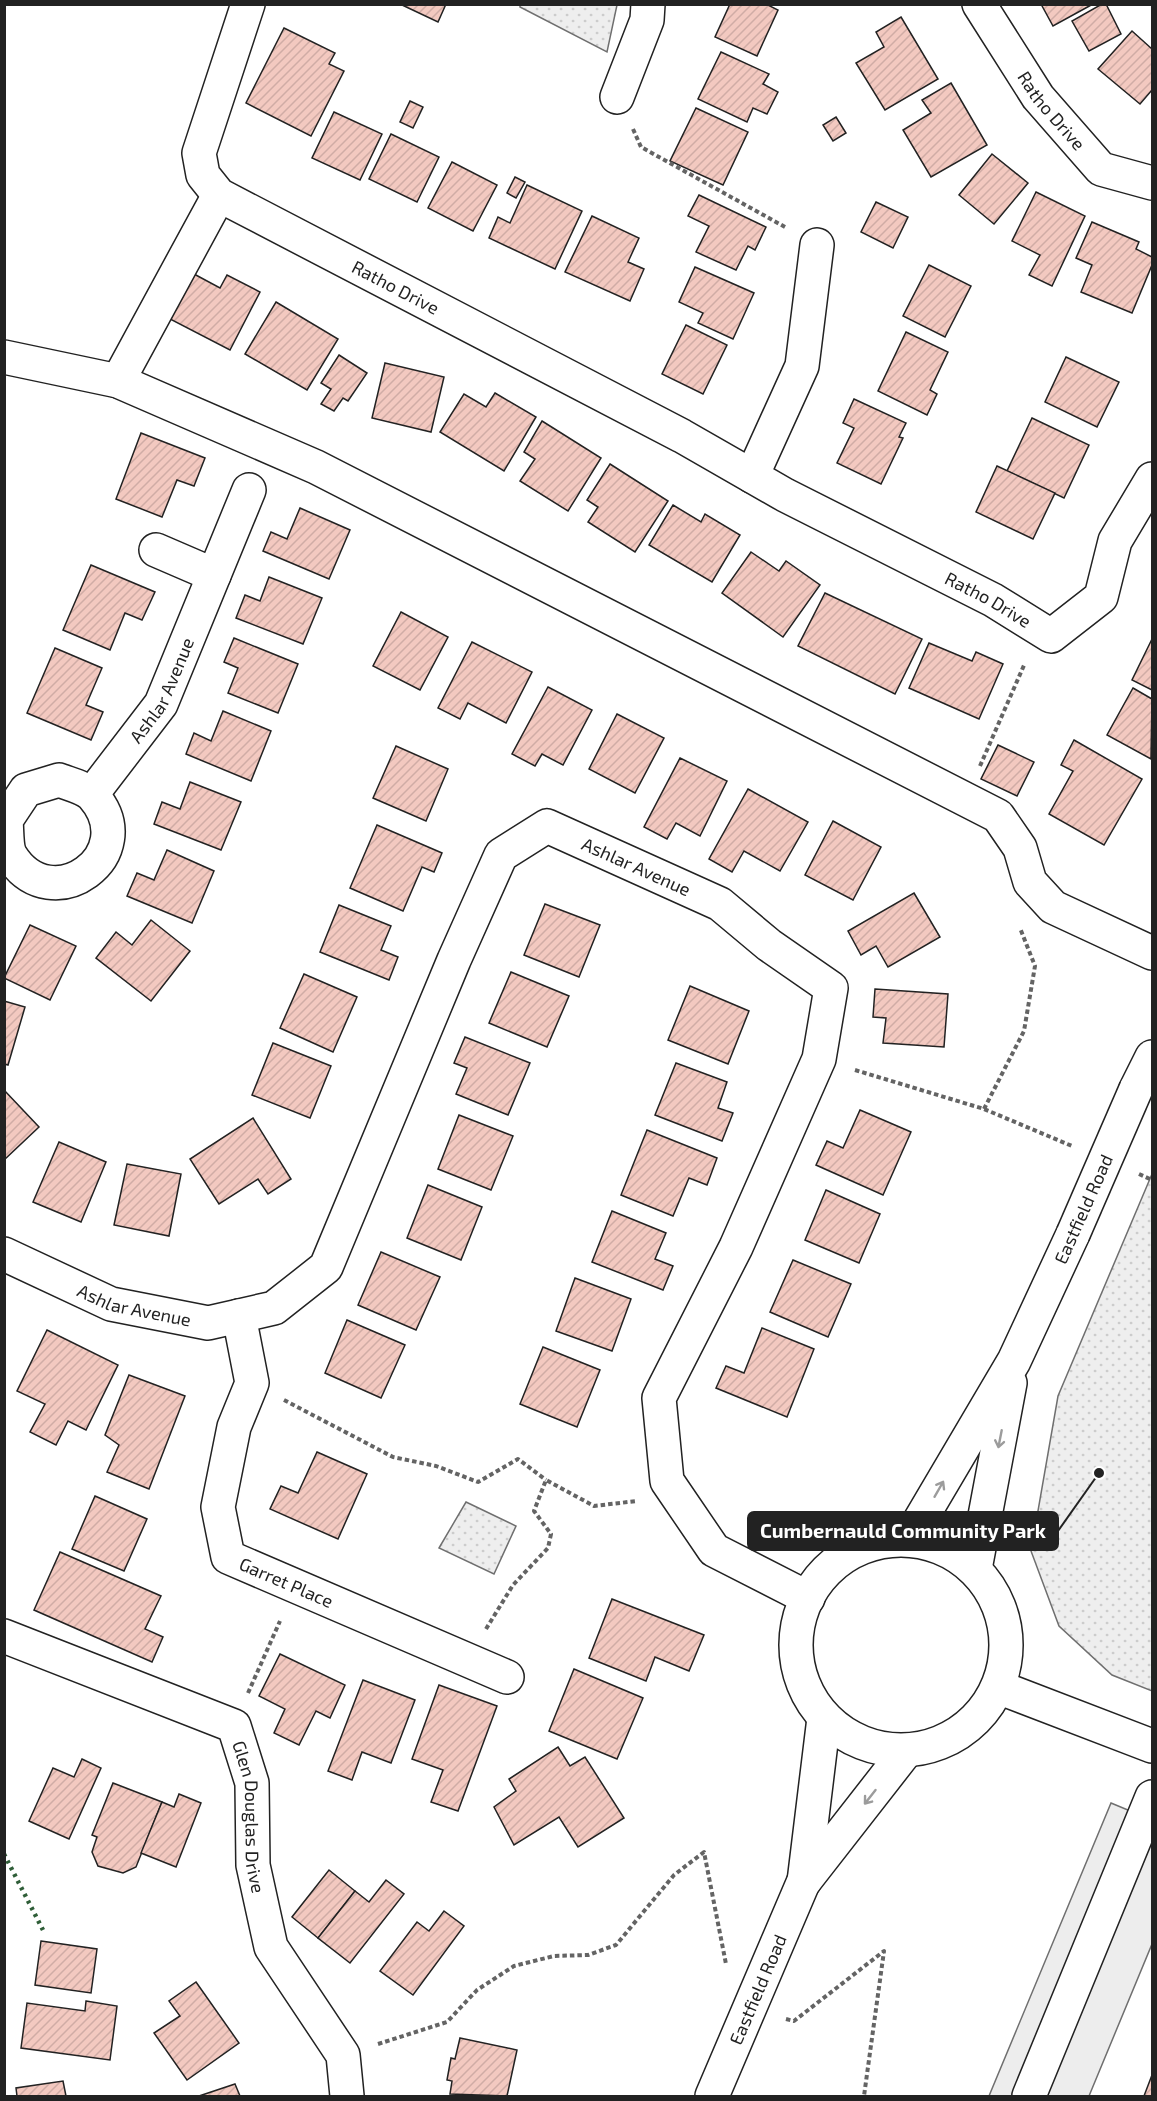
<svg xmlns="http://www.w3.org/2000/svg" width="1157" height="2101" font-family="'Exo 2',sans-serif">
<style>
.grass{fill:url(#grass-dots);stroke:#6f6f6f;stroke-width:1.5}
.parking{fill:#ededed;stroke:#6f6f6f;stroke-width:1.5}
.building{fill:url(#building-hatch);stroke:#222;stroke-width:1.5}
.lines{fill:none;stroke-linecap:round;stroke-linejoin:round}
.minor-casing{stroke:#222;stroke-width:36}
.path{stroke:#646464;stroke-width:4;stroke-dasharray:4.5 3;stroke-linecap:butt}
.minor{stroke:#fff;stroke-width:33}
.minor-bridge-casing{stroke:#222;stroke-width:36;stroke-linecap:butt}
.minor-bridge{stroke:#fff;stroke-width:33}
.hedge{stroke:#2f5e38;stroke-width:4.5;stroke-dasharray:3 4.5;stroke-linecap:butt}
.oneway{stroke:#9c9c9c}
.labels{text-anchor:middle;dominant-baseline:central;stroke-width:4.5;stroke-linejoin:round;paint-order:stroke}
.street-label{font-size:18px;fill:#222;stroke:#fff}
.leader{fill:none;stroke:#222;stroke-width:2}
.callout-dot{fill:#222;stroke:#fff;stroke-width:2}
.callout{fill:#222;stroke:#222;stroke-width:2}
.callout-label{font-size:20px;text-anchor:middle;font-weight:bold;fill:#fff}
</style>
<defs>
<pattern id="grass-dots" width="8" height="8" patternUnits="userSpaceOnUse" patternTransform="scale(1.5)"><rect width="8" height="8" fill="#eee"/><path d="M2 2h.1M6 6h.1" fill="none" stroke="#ccc" stroke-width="1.8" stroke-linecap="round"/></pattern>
<pattern id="building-hatch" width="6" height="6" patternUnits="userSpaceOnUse" patternTransform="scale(1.5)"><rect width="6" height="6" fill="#f3c9c0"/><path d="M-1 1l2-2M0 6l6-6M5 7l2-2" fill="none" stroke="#d0aca5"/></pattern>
</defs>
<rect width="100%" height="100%" fill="#fff"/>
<g class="grass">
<path d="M520,5H617L607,52L520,7Z"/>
<path d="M1152,1174V1691L1112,1675L1059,1626L1031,1551L1058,1396Z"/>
<path d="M466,1502L516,1526L494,1574L439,1548Z"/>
</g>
<path class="parking" d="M1111,1803L1152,1820V1944L1089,2096H989Z"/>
<g class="building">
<path d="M400,4H446L438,22Z"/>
<path d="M730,4H766L778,10L757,56L715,37Z"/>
<path d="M1041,4H1093L1053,26Z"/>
<path d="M1102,4H1106L1121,34L1089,51L1072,21Z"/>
<path d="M901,17L938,79L885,110L856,63L884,47L876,32Z"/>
<path d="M284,28L335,53L329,64L344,71L311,136L246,103Z"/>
<path d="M1132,31L1152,49V90L1140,104L1098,69Z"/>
<path d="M721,52L769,74L763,84L778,92L767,114L753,108L747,122L698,99Z"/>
<path d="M951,83L987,145L931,177L903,130L931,113L922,100Z"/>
<path d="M410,101L423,107L413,128L400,122Z"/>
<path d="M696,108L748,132L723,185L670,161Z"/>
<path d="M334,112L382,134L360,180L312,158Z"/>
<path d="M836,117L846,133L833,141L823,125Z"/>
<path d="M391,134L439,157L417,202L369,179Z"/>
<path d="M992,154L1028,183L994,224L959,195Z"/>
<path d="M452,162L497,185L473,231L428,208Z"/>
<path d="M515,177L525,182L516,198L507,193Z"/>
<path d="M527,185L582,211L555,269L489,238L498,217L510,223Z"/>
<path d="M1036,192L1085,216L1052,286L1029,275L1040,255L1012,241Z"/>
<path d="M699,195L766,227L755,250L748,246L736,270L696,252L709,226L688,216Z"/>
<path d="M876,202L908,217L893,248L861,232Z"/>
<path d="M592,216L639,238L628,262L644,269L630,301L565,272Z"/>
<path d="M1092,222L1139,242L1136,249L1152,257V265L1132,313L1081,292L1092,265L1076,258Z"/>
<path d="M929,265L971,286L945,337L903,316Z"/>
<path d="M695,267L754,293L733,339L698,323L703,313L679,302Z"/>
<path d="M194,274L220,288L227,275L260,292L230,350L170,319Z"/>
<path d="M276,302L338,339L307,390L245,354Z"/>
<path d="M686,325L727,345L703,394L662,374Z"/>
<path d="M906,332L948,352L930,390L937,394L927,415L878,391Z"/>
<path d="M339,355L367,373L348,401L343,398L334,411L321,404L331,389L321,383Z"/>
<path d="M1066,357L1119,382L1097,427L1045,402Z"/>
<path d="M385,363L444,377L431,432L372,418Z"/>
<path d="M495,393L536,417L504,471L440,432L464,394L486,407Z"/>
<path d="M854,399L906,423L899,437L903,438L881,484L837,463L854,428L843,423Z"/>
<path d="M1032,418L1089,445L1064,498L1007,471Z"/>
<path d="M542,421L601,458L568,511L520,481L535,459L524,452Z"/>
<path d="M141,433L205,458L194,486L177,480L162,517L116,499Z"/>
<path d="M610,464L668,501L635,552L588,522L598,507L587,500Z"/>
<path d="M997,466L1055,493L1033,539L976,512Z"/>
<path d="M673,505L701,522L705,514L740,535L712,582L649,545Z"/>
<path d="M300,508L350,530L329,579L263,551L271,532L287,539Z"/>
<path d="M751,552L779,571L786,561L820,585L783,637L722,593Z"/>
<path d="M91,565L155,592L142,620L125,613L110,650L63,630Z"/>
<path d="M269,577L322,598L303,644L236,618L245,595L260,601Z"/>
<path d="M825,593L922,639L895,694L798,646Z"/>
<path d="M401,612L448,637L420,690L373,666Z"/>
<path d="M234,638L298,664L278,713L228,693L238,668L224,662Z"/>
<path d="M1152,639V690L1132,680Z"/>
<path d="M472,642L532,672L506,723L468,703L460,719L438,708Z"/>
<path d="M929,643L972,661L976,652L1003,664L979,719L909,688Z"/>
<path d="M55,648L102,668L86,705L103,712L91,740L27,713Z"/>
<path d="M548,687L592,710L563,765L542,754L535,766L512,754Z"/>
<path d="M1133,688L1152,699L1151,759L1107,735Z"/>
<path d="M223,711L271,731L251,781L186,754L194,733L211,741Z"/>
<path d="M617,714L664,738L635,793L589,769Z"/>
<path d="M1074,740L1142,779L1104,845L1049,814L1073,771L1061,765Z"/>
<path d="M998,745L1034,762L1017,796L981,779Z"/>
<path d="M396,746L448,769L426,821L373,798Z"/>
<path d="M680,758L727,781L700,836L676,823L667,839L644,827Z"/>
<path d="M190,782L241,802L221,850L154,824L162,802L180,809Z"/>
<path d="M748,789L808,822L780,871L744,851L732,872L709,859Z"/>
<path d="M833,821L881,847L853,900L805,875Z"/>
<path d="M377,825L442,853L434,872L422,867L403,911L350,888Z"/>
<path d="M167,850L214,871L192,923L127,896L137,873L154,880Z"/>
<path d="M914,893L940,937L888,967L876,946L861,955L848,931Z"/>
<path d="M545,904L600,925L579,977L524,955Z"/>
<path d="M339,905L391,926L381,950L398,957L389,980L320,952Z"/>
<path d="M151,920L190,951L151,1001L96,958L116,932L132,945Z"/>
<path d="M30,925L76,946L50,1000L4,978Z"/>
<path d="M511,972L569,996L547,1047L489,1023Z"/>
<path d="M304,974L357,997L333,1052L280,1028Z"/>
<path d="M690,986L749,1011L728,1064L668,1040Z"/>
<path d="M875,989L948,994L944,1047L883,1043L886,1018L873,1017Z"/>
<path d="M4,1001L25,1007L8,1065L4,1064Z"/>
<path d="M465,1037L530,1063L508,1115L456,1094L467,1068L454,1063Z"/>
<path d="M273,1043L331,1066L310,1118L252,1095Z"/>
<path d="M676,1063L727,1082L718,1108L733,1113L722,1141L655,1115Z"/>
<path d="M4,1090L39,1127L4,1160Z"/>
<path d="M860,1110L911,1132L883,1195L816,1165L827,1141L843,1148Z"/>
<path d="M459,1115L513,1136L491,1190L438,1169Z"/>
<path d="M253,1118L291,1179L268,1194L258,1179L219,1204L190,1159Z"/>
<path d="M647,1130L717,1158L707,1185L689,1178L673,1216L621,1195Z"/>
<path d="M59,1142L106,1162L81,1222L33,1202Z"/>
<path d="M127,1164L181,1174L169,1236L114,1225Z"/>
<path d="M428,1185L482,1207L461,1260L407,1238Z"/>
<path d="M826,1190L880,1214L859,1263L805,1240Z"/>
<path d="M612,1211L666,1233L655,1259L673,1266L663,1290L592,1262Z"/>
<path d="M381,1252L440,1277L416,1330L358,1305Z"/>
<path d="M793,1260L851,1284L828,1337L770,1312Z"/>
<path d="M575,1278L631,1299L612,1351L556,1331Z"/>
<path d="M347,1320L405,1345L381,1398L325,1373Z"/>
<path d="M762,1328L814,1349L787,1417L716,1388L726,1366L744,1373Z"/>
<path d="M47,1330L118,1365L86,1430L68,1421L56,1445L30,1432L45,1404L17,1391Z"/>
<path d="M543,1347L600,1370L577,1427L520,1404Z"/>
<path d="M129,1375L185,1396L149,1489L107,1472L119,1445L105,1435Z"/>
<path d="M317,1452L367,1474L338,1539L270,1509L281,1486L298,1493Z"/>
<path d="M95,1496L147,1519L124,1571L72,1549Z"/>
<path d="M60,1552L161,1596L145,1629L163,1637L152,1662L34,1610Z"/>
<path d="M612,1599L704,1635L689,1671L655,1657L646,1681L589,1658Z"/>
<path d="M280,1654L345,1685L330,1718L316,1711L299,1745L274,1733L285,1709L259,1696Z"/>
<path d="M574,1669L643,1698L617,1759L549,1731Z"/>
<path d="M363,1680L415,1700L391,1763L362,1752L352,1780L328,1771Z"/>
<path d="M439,1685L497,1706L458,1811L431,1802L443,1770L412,1759Z"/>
<path d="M558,1747L570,1766L585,1757L624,1818L578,1847L559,1817L514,1845L494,1807L516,1791L509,1779Z"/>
<path d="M82,1759L101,1768L69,1839L29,1821L53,1768L74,1777Z"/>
<path d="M113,1783L162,1802L136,1867L123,1873L98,1866L92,1852L97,1837L92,1835Z"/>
<path d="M179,1794L201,1803L176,1867L141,1853L162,1802L174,1807Z"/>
<path d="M329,1870L355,1891L318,1938L292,1917Z"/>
<path d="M386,1880L404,1894L350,1963L318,1938L355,1891L369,1902Z"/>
<path d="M444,1911L464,1926L413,1995L380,1971L417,1922L429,1931Z"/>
<path d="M41,1941L97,1949L91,1993L35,1985Z"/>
<path d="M196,1982L239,2043L187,2080L154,2033L180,2016L169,2001Z"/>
<path d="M86,2001L117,2006L110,2060L21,2048L27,2003L85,2011Z"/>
<path d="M460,2038L517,2050L507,2096L450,2094L452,2081L447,2080L451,2058L455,2059Z"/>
<path d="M1152,2075V2096H1144Z"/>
<path d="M63,2081L66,2096H17L16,2088Z"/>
<path d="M235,2084L240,2096H199Z"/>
</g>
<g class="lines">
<g class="minor-casing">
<g id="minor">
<path id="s1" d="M248,4L199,153L203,175L219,195L682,436L785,495L993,600L1051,636L1101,597L1115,541L1152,479"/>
<path id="s2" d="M979,4L1038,97L1101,169L1152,183"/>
<path d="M617,97L647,20L648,4"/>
<path d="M4,357L118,381L316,467L998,816L1020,848L1030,882L1053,907L1152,953"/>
<path d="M118,381L219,195"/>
<path d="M752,476L802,366L817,245"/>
<path d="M156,550L214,575"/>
<path d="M59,780C69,784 86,788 93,796C144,854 52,921 11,856C6,848 7,830 6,820L26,790Z"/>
<path id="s3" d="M92,794L161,704L249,490"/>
<path d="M1136,1089L1152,1057"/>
<path id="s4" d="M4,1254L111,1304L208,1323L274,1308L326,1267L454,960L501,855L547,826L720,904L769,945L831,988L819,1059L736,1247L659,1398L667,1481L714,1550L808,1598"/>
<path id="s5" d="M239,1316L252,1383L234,1427L218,1507L228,1557L507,1677"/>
<path d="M909,1539L1014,1361L1073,1234"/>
<circle cx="901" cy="1645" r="105"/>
<path d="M975,1569L1010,1383"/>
<path id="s6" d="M4,1636L234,1726L252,1783L253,1865L271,1947L343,2055L347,2096"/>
<path d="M998,1687L1152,1746"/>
<path d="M804,1882L824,1718"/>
<path id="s7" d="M712,2096L803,1883L906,1751"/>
<path d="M1029,2096L1152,1797"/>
</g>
</g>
<g class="path">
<path d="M633,129L641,147L785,227"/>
<path d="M980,766L1025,663"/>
<path d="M855,1070L984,1109L1072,1146"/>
<path d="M984,1109L1024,1031L1035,966L1020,928"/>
<path d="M1139,1174L1152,1180"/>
<path d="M284,1400L393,1457L436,1466L478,1482L518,1459L546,1480"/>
<path d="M486,1629L513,1585L548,1548L551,1534L534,1511L546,1480L594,1506L637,1501"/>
<path d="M248,1693L280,1621"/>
<path d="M786,2019L794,2021L884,1951L864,2096"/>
<path d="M378,2044L447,2022L477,1990L514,1966L554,1956L588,1955L616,1945L674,1875L704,1852L726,1964"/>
</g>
<use href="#minor" class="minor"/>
<g class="minor-bridge-casing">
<path id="minor-bridge" d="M1073,1234L1136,1089"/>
</g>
<use href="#minor-bridge" class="minor-bridge"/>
<path class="hedge" d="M4,1854L44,1932"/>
</g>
<defs><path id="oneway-shaft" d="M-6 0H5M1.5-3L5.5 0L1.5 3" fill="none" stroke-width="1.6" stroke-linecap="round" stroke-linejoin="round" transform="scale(1.5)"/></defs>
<g class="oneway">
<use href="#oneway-shaft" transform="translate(1000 1439) rotate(101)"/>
<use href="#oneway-shaft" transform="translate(939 1489) rotate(-60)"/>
<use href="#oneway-shaft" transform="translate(870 1797) rotate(128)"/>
</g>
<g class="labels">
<g class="street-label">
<text stroke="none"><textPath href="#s2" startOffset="129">Ratho Drive</textPath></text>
<text stroke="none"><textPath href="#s1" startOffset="404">Ratho Drive</textPath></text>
<text stroke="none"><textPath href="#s1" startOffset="1074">Ratho Drive</textPath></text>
<text stroke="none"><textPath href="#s3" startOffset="126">Ashlar Avenue</textPath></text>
<text stroke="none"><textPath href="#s4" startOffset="951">Ashlar Avenue</textPath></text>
<text transform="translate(1083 1209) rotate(-66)">Eastfield Road</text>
<text stroke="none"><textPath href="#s4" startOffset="141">Ashlar Avenue</textPath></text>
<text stroke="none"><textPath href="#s5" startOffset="312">Garret Place</textPath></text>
<text stroke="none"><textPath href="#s6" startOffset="340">Glen Douglas Drive</textPath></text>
<text stroke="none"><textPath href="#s7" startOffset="116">Eastfield Road</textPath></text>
</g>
</g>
<path class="leader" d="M1099 1473L1058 1531"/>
<circle class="callout-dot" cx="1099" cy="1473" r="6"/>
<rect class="callout" x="748" y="1512" width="310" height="38" rx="6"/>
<g class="callout-label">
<text x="903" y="1538">Cumbernauld Community Park</text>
</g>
<rect width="1157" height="2101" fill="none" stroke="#222222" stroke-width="12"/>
</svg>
